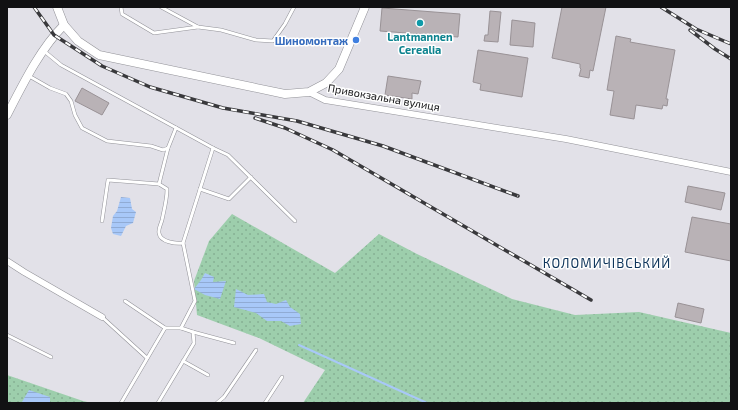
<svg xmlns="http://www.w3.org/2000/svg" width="738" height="410" font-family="'Exo 2',sans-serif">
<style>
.grass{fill:url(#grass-dots)}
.water{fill:url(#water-rules)}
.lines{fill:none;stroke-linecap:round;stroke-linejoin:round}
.stream{stroke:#a8c8f8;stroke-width:2}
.building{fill:#b9b2b6;stroke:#999296}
.service-casing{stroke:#929298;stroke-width:4}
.minor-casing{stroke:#929298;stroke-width:7}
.secondary-casing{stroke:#929298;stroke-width:9}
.service{stroke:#fff;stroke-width:3}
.minor{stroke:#fff;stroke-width:6}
.secondary{stroke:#fff;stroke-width:8}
.rail-casing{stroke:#39393c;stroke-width:3.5}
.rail{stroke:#fff;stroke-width:2;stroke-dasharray:6;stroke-linecap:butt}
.culture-dot{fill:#0f9aa8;stroke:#fff;stroke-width:1.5}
.shop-dot{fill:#3f7fe0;stroke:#fff;stroke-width:1.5}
.labels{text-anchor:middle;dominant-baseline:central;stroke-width:3;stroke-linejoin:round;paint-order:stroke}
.culture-label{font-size:11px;font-weight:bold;fill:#0d838f;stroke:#fff}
.shop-label{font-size:11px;font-weight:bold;fill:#366cbe;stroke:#fff;text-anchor:end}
.street-label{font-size:11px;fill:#111113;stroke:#fff}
.quarter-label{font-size:13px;letter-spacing:1px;fill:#0e345a;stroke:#fff}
</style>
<defs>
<pattern id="grass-dots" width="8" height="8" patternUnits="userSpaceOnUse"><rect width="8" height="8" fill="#9dceac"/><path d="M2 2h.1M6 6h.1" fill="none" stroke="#86b093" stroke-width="1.8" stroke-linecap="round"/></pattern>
<pattern id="water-rules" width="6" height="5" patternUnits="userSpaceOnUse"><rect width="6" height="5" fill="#a8c8f8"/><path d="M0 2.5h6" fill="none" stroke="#90abd4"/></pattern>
</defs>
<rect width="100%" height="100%" fill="#e2e1e8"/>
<g class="grass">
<path d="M232,214L335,273L379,234L417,254L512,299L575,315L639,312L731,333V403H303L325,370L259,338L197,315L194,281L209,241Z"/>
<path d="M7,375L83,401L92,403H7Z"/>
</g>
<g class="water">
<path d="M121,197L130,198L132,209L136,212L133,223L126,226L121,236L113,234L111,228L113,216L117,211Z"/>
<path d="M205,273L214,277L213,282L226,281L220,299L205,295L194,289L201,280Z"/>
<path d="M236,289L248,295L264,294L267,302L276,304L286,300L290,307L300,314L301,324L290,326L281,321H267L256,313L234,307Z"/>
<path d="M29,390L50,397V403H22V402Z"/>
</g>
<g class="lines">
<path class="stream" d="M299,345L427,403"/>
</g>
<g class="building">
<path d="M562,7H606L593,71L590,70L589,78L579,76L581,69L580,68V64L552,58Z"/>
<path d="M382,8L460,14L458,37L380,31Z"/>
<path d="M490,11L501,12L498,42L484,41L485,35H488Z"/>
<path d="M512,20L535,23L533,47L510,45Z"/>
<path d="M616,36L631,39L630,42L675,50L666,99H668L667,106L663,105L662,109L636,105L634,119L610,115L614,91L607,90Z"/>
<path d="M478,50L528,58L522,97L480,90L481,84L473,82Z"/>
<path d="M388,76L421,81L418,94L412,93V99L385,95Z"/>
<path d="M82,88L109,103L102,115L75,101Z"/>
<path d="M688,186L725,193L721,210L685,202Z"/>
<path d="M692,217L731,224V261L685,252Z"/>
<path d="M678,303L704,309L701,323L675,317Z"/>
</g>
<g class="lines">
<g class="service-casing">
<g id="service">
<path d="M121,7L122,14L154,33L198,27"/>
<path d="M161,7L198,27L221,30L256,40L273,41L285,24L294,7"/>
<path d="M44,51L61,65L213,148L228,155L295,221"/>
<path d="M29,76L50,88L66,94L71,101L75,115L82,128L107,141L151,146L163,150L168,148L176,128"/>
<path d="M159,184L168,148"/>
<path d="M200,189L229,199L251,177"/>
<path d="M102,221L108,180L159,184L167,189C167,200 164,210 162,220C161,224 158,229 159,233C160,242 176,244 183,243"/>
<path d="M125,301L165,328H181L193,332L194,343L158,403"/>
<path d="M102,317L147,358"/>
<path d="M181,328L195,301L183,243L213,148"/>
<path d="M193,332L234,343"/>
<path d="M7,335L51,357"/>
<path d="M183,361L208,375"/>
<path d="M121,403L165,328"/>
<path d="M217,403L224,397L256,350"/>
<path d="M265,403L282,377"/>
</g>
</g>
<g class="minor-casing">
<g id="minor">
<path d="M309,92L325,100L566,139L731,172"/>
<path d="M7,261L24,272L102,317"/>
</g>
</g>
<g class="secondary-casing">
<g id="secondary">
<path d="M57,7L64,25L78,41L99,55L285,94L309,92L326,83L339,69L365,7"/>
<path d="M7,115C23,84 40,49 64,25"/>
</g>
</g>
<use href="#service" class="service"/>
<use href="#minor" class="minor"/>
<use href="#secondary" class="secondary"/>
<g class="rail-casing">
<g id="rail">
<path d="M34,7L54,35L102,66L150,87L223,108L297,121L383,146L518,196"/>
<path d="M661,7L696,29L731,44"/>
<path d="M690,30L715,49L731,59"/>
<path d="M255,118L285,128L333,150L591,300"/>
</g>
</g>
<use href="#rail" class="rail"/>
</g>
<circle class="culture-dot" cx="420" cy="23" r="4"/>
<circle class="shop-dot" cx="356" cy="40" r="4"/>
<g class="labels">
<g class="culture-label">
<text x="420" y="36">Lantmannen<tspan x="420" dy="13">Cerealia</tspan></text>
</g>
<g class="shop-label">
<text x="348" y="40">Шиномонтаж</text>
</g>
<g class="street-label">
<text transform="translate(384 97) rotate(10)">Привокзальна вулиця</text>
</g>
<g class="quarter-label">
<text x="607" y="263">КОЛОМИЧІВСЬКИЙ</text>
</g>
</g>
<rect width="738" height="410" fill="none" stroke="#111113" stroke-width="16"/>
</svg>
